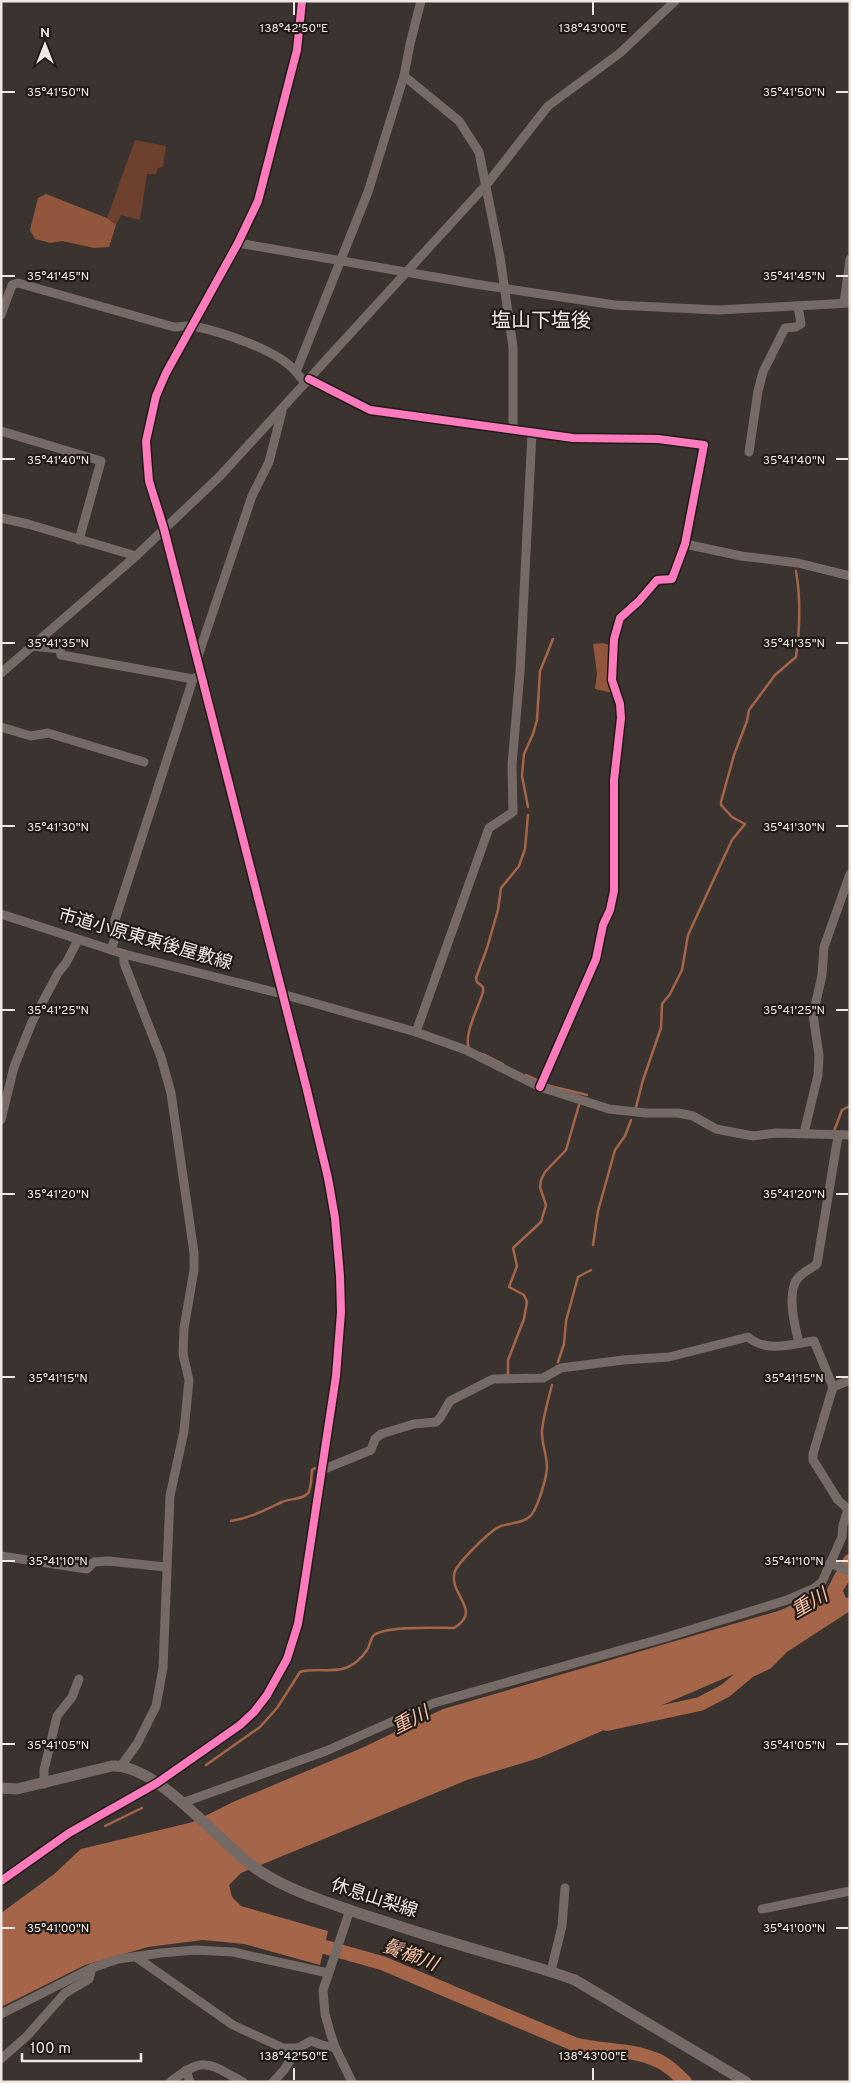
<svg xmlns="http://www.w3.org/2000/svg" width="851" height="2083" font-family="Overpass,'Noto Sans JP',sans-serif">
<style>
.green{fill:#6d412d}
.forest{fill:#92563c}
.water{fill:#a46549}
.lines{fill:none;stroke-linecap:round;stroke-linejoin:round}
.stream{stroke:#a46549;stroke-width:2.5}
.river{stroke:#a46549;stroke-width:14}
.minor{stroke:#756a66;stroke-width:9}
.major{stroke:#766a66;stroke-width:11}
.cycleway-casing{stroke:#211b18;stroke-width:11}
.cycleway{stroke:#fd7abc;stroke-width:8}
.ticks{fill:none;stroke:#efe7e3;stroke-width:2}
.labels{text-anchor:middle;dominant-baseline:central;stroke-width:4.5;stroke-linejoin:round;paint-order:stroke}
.street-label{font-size:18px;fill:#efe7e3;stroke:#211b18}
.water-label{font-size:19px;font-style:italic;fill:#fac0a6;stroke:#211b18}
.quarter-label{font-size:20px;fill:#efe7e3;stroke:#211b18}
.ticks-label{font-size:12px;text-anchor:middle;fill:#efe7e3;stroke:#211b18;stroke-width:4.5;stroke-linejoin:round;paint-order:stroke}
</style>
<rect width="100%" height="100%" fill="#3b3330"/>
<path class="green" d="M135,140L166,146L163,167L158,168L156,174H147L140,220L121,215L116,225L107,218Z"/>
<g class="forest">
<path d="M46,194L107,218L116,225L109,247L94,248L62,241L51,243L35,239L30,230L38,198Z"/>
<path d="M603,643L611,646L613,693L595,689L597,674L593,644Z"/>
</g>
<path class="water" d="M836,1572L850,1579L843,1591L846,1598L850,1597V1611L790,1650L539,1758L467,1780L241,1873L229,1885L232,1897L241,1906L328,1931L320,1965L244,1944L203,1940L148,1947L85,1965L1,2007V1913L53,1875L81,1849L193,1822L233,1802L364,1747L443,1709L778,1611L826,1591Z"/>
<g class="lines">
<g class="stream">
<path d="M528,807L522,776L524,754L533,734L537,720L540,671L553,639"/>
<path d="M469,1048C463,1036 479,1006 483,992V987L477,982L476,978L487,948L498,910L501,888L519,866L525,849L528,815"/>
<path d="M483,1054L503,1064"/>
<path d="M526,1075L550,1086L587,1095"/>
<path d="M636,1107L643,1080L661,1028L662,1004L670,994L682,970L688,935L732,840L745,824L732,817L721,805V802L734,755L747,721L749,710L775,675L796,657C800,628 801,600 796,571"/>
<path d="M834,1131L842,1110L850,1106"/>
<path d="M593,1245L598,1211L615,1150L625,1136L631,1120"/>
<path d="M558,1362L564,1344L566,1321L578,1277L591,1270"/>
<path d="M505,1375H508V1360L524,1319L527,1302L524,1295L509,1287L517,1266L513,1248L541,1222L546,1205L540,1187L541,1180L545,1172L566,1150L579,1105"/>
<path d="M231,1521C250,1518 265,1510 282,1502C290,1498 303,1500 308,1493C312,1487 311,1477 312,1470L315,1468"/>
<path d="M206,1765L260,1727L277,1708L300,1672C314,1668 328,1672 342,1669C352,1667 362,1658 367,1650C370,1646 370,1640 373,1636C383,1625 439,1628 454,1628C484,1610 447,1594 455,1571C460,1561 490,1530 501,1526C510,1523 526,1523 532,1514C538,1506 547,1477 547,1467C547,1455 541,1442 542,1430C544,1414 548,1400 552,1385"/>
<path d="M105,1826L142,1808"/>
</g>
<g class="river">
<path d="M839,1582L850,1561"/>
<path d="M607,1724L700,1704L725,1691L749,1671L766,1663L784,1645"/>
<path d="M307,1942L382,1963L574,2044C599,2051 632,2049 654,2059C666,2063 676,2073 685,2082"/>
</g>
<g class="minor">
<path d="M404,76L459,121L479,152L500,257L513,347V430"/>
<path d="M238,243L475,284L615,305L718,310L850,303"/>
<path d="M844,303L850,259"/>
<path d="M1,315L12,285L18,283L174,327C180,327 187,325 193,326C222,332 278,350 296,372"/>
<path d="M309,379L370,410L573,438L658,439L704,445L685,544L672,579L657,580L639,601L620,618L614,639L612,680L620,704L621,718L614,780V891L610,910L603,925L596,959L540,1087"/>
<path d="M305,383L296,372L368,192L404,76L410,44L421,1"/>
<path d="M1,431L101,461L79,540"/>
<path d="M749,452L758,391L763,372L785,328L796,327L801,324L798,306"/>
<path d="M1,518L28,524L136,556"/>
<path d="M685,544L741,556L798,563L850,576"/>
<path d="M32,646L60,649L61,655L193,679"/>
<path d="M197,659L252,496L269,462L282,411"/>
<path d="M1,673L136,556L220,476L487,184L548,106L620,53L675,1"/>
<path d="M1,727L31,736L48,733L144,762"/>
<path d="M1,914L124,954L282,994L416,1032L466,1050L540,1087L609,1109L646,1113H678L693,1116L716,1129L753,1136L776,1133L850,1135"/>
<path d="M111,950L114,941L115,920L193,679L201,675"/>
<path d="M416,1032L489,828L513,812L512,765L520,672L532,433"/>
<path d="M1,1120L14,1067L32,1022L58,973L66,963L78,940"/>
<path d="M804,1133L818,1075L819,1055L813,1015L822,975L824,947L850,874"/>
<path d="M799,1343C795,1327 786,1292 798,1278C803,1272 812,1268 817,1264L838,1136"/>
<path d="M833,1387L850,1380"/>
<path d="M322,1470L371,1450L375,1439L381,1434L414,1424L436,1422L440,1418L450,1401L493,1379L543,1378L561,1368L623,1360L669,1357L748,1337C766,1353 792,1344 814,1341L833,1387L813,1454V1460L838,1500L848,1509L850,1508"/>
<path d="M1,1556L87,1569L94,1562L108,1561L166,1567"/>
<path d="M830,1563L850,1572"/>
<path d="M121,1766L137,1744L156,1706L163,1668L170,1496L184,1431L189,1380L183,1354L184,1328L194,1270V1253L171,1093L161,1057L124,963V954"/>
<path d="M44,1784V1770L57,1716L72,1697L79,1679"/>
<path d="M182,1803L326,1751L434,1703L667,1637L787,1600L813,1589L822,1582L842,1537L843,1525L848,1509"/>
<path d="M1,1881L69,1833L157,1783L240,1725L254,1712L267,1695L287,1659L298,1624L304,1587L336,1376L341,1312L340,1276L335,1218L328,1178L306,1086L164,529L149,481L147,456L146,441L156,396L166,373L238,243L258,201L297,50L302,1"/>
<path d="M762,1909L850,1891"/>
<path d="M350,1910L323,1990L325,2014L330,2032L335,2047L352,2082"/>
<path d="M136,1957L233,2025L283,2048H298"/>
<path d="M551,1971L562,1926L565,1888"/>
<path d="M1,2014L92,1968L118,1959L161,1953L195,1950L233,1952L328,1973"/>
<path d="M1,2059L27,2036L65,1993L89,1979L92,1968"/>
<path d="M186,2070L190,2082"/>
<path d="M170,2082C205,2055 207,2063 243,2082"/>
<path d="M273,2082L284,2070L298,2048L311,2041L325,2046L335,2047"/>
</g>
<path class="major" d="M1,1788L17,1789L112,1766C158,1763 222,1847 261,1872C291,1891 324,1901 358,1913C400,1927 442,1940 484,1952C515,1961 545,1969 575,1980L746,2082"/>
<g class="cycleway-casing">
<g id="cycleway">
<path d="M309,379L370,410L573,438L658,439L704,445L685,544L672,579L657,580L639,601L620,618L614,639L612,680L620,704L621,718L614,780V891L610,910L603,925L596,959L540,1087"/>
<path d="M1,1881L69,1833L157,1783L240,1725L254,1712L267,1695L287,1659L298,1624L304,1587L336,1376L341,1312L340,1276L335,1218L328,1178L306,1086L164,529L149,481L147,456L146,441L156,396L166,373L238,243L258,201L297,50L302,1"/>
</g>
</g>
<use href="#cycleway" class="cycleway"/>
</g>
<path class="ticks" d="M294,2V15M593,2V15M2,92H15M836,92H848M2,276H15M836,276H848M2,459H15M836,459H848M2,643H15M836,643H848M2,826H15M836,826H848M2,1010H15M836,1010H848M2,1194H15M836,1194H848M2,1377H15M836,1377H848M2,1561H15M836,1561H848M2,1744H15M836,1744H848M2,1928H15M836,1928H848M294,2068V2080M593,2068V2080"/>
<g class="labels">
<g class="street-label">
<text transform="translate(145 940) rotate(16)">市道小原東東後屋敷線</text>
<text transform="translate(374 1899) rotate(18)">休息山梨線</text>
</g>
<g class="water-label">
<text transform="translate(810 1604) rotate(-30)">重川</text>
<text transform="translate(411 1721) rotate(-27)">重川</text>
<text transform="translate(410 1956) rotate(21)">鬢櫛川</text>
</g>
<g class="quarter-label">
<text x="541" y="322">塩山下塩後</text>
</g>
</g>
<g class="ticks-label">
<text x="294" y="32">138°42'50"E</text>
<text x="593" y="32">138°43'00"E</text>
<text x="58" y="96">35°41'50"N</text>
<text x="794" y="96">35°41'50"N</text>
<text x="58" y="280">35°41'45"N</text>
<text x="794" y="280">35°41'45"N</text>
<text x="58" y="464">35°41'40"N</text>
<text x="794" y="464">35°41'40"N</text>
<text x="58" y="647">35°41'35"N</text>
<text x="794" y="647">35°41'35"N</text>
<text x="58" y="831">35°41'30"N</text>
<text x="794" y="831">35°41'30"N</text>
<text x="58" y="1014">35°41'25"N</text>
<text x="794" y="1014">35°41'25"N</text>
<text x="58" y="1198">35°41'20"N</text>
<text x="794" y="1198">35°41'20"N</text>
<text x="58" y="1382">35°41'15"N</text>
<text x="794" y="1382">35°41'15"N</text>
<text x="58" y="1565">35°41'10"N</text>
<text x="794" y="1565">35°41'10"N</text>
<text x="58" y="1749">35°41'05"N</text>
<text x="794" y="1749">35°41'05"N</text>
<text x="58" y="1932">35°41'00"N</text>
<text x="794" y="1932">35°41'00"N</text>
<text x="294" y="2060">138°42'50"E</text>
<text x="593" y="2060">138°43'00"E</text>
</g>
<rect width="851" height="2083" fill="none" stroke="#efe7e3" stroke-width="5"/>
<g transform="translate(45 45)" stroke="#211b18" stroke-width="4" paint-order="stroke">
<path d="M0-4L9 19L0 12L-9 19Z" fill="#efe7e3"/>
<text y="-8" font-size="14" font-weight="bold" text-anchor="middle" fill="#efe7e3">N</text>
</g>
<path d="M22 2053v8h119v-8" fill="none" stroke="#efe7e3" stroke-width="2.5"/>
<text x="30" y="2053" font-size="15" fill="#efe7e3" stroke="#211b18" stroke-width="4" paint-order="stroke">100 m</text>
</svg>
